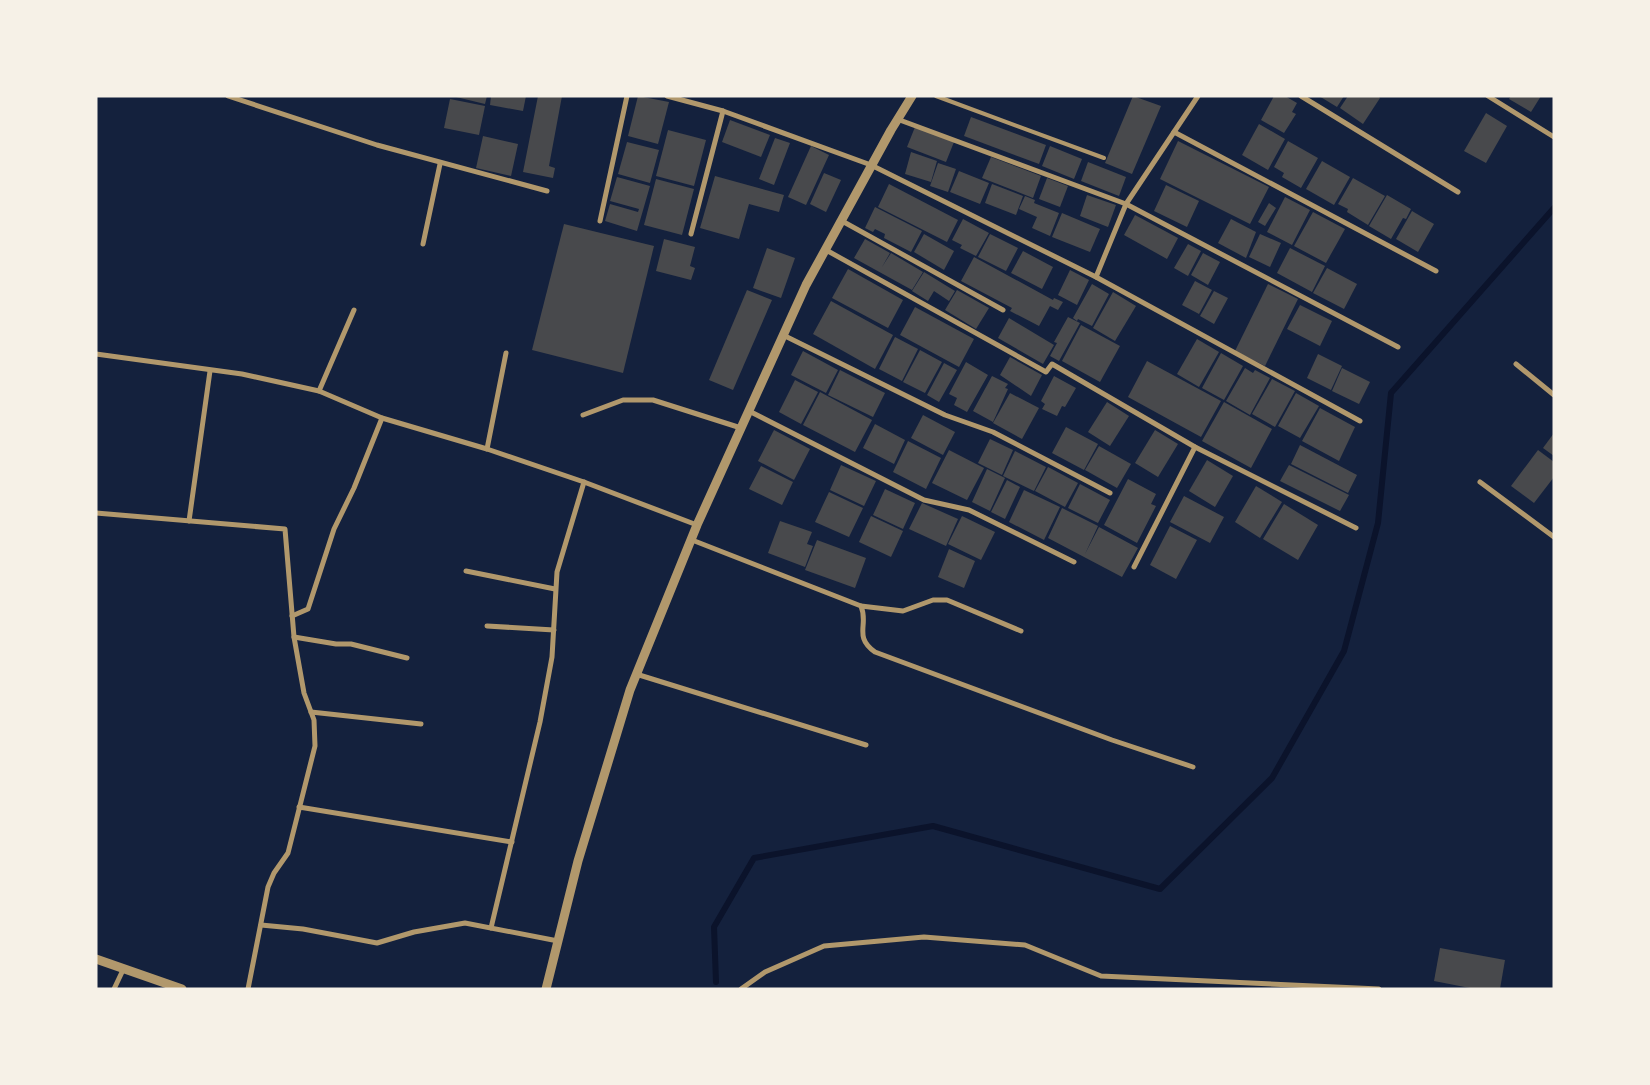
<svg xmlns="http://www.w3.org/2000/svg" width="1650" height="1085" font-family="Raleway,sans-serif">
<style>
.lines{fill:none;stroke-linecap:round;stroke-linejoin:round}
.stream{stroke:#0b132b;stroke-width:6}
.building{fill:#48494c}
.service{stroke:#b1986c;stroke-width:4}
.minor{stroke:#b1986c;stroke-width:5}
.tertiary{stroke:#b1986c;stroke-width:9}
</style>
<rect width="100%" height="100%" fill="#14213d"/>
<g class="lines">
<path class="stream" d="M716,982L714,927L754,858L933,826L1160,889L1272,778L1344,651L1378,523L1391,393L1554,208"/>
</g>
<g class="building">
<path d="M452,96H487L485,104Z"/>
<path d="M491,96H526L523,111L490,105Z"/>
<path d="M538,96H562L549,166L555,168L553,178L523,172Z"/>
<path d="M638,96L669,102L658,144L628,136Z"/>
<path d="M1133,96L1161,106L1132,174L1105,163Z"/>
<path d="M1274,96H1285L1297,103L1292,112L1296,114L1284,133L1261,120Z"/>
<path d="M1319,96H1344L1337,107Z"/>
<path d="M1348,96H1378L1380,98L1363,124L1340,108Z"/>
<path d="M1511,96H1541L1531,112L1509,99Z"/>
<path d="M450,99L485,106L479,135L444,128Z"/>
<path d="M1486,113L1507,126L1486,163L1464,151Z"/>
<path d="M971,117L1046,145L1039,164L964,136Z"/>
<path d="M730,120L770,135L761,157L722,142Z"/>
<path d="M1259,124L1285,139L1268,170L1242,155Z"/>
<path d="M915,127L954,142L946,162L907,147Z"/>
<path d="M668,130L706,140L694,186L656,176Z"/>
<path d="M483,136L518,144L511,176L476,168Z"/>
<path d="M775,138L790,143L774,185L759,179Z"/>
<path d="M1178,141L1269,187L1250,224L1160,179Z"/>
<path d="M1288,141L1318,158L1301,188L1282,177L1284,173L1274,167Z"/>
<path d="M627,142L659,150L650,183L618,174Z"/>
<path d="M811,146L829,155L806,205L788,197Z"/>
<path d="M1050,146L1082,159L1074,179L1042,166Z"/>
<path d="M911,152L937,161L931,182L905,174Z"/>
<path d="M991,157L1041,176L1033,198L982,178Z"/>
<path d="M1322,161L1350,177L1334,205L1306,189Z"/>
<path d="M1088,162L1126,177L1119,196L1081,181Z"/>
<path d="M938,163L956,169L948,192L930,186Z"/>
<path d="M959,171L989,183L980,204L950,192Z"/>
<path d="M824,173L841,180L826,212L810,204Z"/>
<path d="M715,176L784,195L779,212L749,204L739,239L700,228Z"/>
<path d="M617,177L650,186L637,231L605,221L610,204L638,212L639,209L610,201Z"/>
<path d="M1047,178L1068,186L1060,207L1039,199Z"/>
<path d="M1353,178L1385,196L1368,225L1347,212L1348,209L1338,204Z"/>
<path d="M656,179L694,189L682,235L644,225Z"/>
<path d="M889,184L958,220L947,242L878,207Z"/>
<path d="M992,184L1023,196L1016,215L985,203Z"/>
<path d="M1166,185L1199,201L1187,227L1154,211Z"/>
<path d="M1087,195L1116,205L1108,227L1080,216Z"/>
<path d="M1387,195L1411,209L1406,219L1403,218L1391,239L1369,226Z"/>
<path d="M1025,196L1035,200L1034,203L1059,213L1050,236L1032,228L1037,217L1019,209Z"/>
<path d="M1285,197L1310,210L1292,245L1267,232Z"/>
<path d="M1269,203L1276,208L1265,226L1258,222Z"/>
<path d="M875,207L922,231L911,252L884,238L885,234L875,229L873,232L865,228Z"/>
<path d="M1412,211L1434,224L1418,252L1396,239Z"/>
<path d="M1313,212L1345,229L1326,263L1294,246Z"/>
<path d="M1062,213L1100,229L1090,252L1052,237Z"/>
<path d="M1135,215L1178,238L1167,259L1124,235Z"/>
<path d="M963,219L989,233L976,256L960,248L962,245L952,240Z"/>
<path d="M1231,219L1256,232L1246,258L1218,243Z"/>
<path d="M564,224L654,246L623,373L532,350Z"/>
<path d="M924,234L954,251L944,270L914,252Z"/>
<path d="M990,234L1018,248L1006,271L978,257Z"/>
<path d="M1260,234L1281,243L1270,267L1249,257Z"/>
<path d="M664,239L695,247L690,266L695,268L691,280L656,271Z"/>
<path d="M865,239L890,253L882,267L891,253L923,272L912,290L854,258Z"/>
<path d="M1188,244L1201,251L1188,276L1174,268Z"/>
<path d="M767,248L795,258L781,298L753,288Z"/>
<path d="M1290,248L1325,266L1312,292L1277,273Z"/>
<path d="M1023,251L1053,267L1042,289L1011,273Z"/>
<path d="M1203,253L1220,262L1208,285L1191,275Z"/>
<path d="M974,257L1053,300L1054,298L1063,302L1058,310L1050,306L1039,326L1010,311L1012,308L961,281Z"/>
<path d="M1327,268L1357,284L1344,309L1313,293Z"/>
<path d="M848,269L903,300L888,328L832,298Z"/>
<path d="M1070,270L1089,280L1077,305L1058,295Z"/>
<path d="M924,272L955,291L949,301L934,291L928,301L912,291Z"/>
<path d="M1195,281L1212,290L1199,314L1182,305Z"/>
<path d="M1092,284L1109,294L1092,326L1078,319L1077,321L1073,318Z"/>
<path d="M1268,284L1298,299L1265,366L1235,351Z"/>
<path d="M747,290L772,300L733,390L709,380Z"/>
<path d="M957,290L989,308L976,329L945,310Z"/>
<path d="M1214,291L1228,298L1214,324L1200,316Z"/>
<path d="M1113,292L1136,306L1115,341L1093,328Z"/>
<path d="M831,301L893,335L875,369L813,334Z"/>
<path d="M1300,305L1332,321L1320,346L1287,329Z"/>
<path d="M915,307L974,339L959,367L900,335Z"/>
<path d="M1068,317L1080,323L1059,361L1050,356L1057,343L1054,342Z"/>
<path d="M1009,318L1054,345L1043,364L998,338Z"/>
<path d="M1081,325L1120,346L1100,382L1062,361Z"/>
<path d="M895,337L918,349L902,381L879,369Z"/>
<path d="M1197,339L1219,352L1199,387L1177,374Z"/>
<path d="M920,350L942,362L925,393L903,382Z"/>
<path d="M803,351L838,370L826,393L791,375Z"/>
<path d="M1221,353L1243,366L1224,400L1202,388Z"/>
<path d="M1318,354L1342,366L1331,390L1307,378Z"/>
<path d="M1010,357L1042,375L1031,396L1000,375Z"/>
<path d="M1147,361L1221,401L1201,437L1128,397Z"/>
<path d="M966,362L988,375L967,412L954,405L957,398L949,394Z"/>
<path d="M944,363L957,370L939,402L927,395Z"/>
<path d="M1245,368L1253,373L1255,370L1270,378L1250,415L1226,401Z"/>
<path d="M1342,368L1370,382L1359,404L1332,391Z"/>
<path d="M840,370L885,393L873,417L828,395Z"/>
<path d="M992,376L1008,384L1005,388L1008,389L993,422L973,411Z"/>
<path d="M1054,376L1076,388L1065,407L1062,406L1057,416L1042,409L1045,404L1041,401Z"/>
<path d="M1272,379L1295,391L1275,427L1252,414Z"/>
<path d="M795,380L818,392L801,424L779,412Z"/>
<path d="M820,392L872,420L855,452L803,425Z"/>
<path d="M1010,393L1039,408L1022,439L993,423Z"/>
<path d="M1296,393L1319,406L1300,438L1278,426Z"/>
<path d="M1107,402L1129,416L1110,446L1088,432Z"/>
<path d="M1224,402L1272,429L1251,468L1202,441Z"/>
<path d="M1320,408L1355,427L1339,461L1302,441Z"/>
<path d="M923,415L955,432L943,455L911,438Z"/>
<path d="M875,424L905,440L894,464L863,448Z"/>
<path d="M1066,427L1098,444L1084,470L1052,453Z"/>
<path d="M774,430L810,449L794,480L758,461Z"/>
<path d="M1155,430L1178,444L1158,477L1135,463Z"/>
<path d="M1554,433V456L1543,448Z"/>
<path d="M990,439L1013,450L1002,475L978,463Z"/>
<path d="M908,441L941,458L926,489L893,472Z"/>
<path d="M1300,445L1357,475L1348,493L1291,464Z"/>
<path d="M1099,446L1131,464L1117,488L1085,470Z"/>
<path d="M949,450L984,468L967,500L932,483Z"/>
<path d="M1538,450L1554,462V477L1534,503L1511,486Z"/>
<path d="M1015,451L1046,467L1034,491L1003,476Z"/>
<path d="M1207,460L1233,476L1215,507L1189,491Z"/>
<path d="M841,465L876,481L864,506L830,490Z"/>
<path d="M1289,465L1349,495L1340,511L1280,481Z"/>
<path d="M761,466L793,482L782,505L749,489Z"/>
<path d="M1048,467L1078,483L1065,507L1035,491Z"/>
<path d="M987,469L1005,478L990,511L972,502Z"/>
<path d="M1128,479L1156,494L1151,504L1156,506L1137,543L1104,525Z"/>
<path d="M1007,480L1020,487L1005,519L991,512Z"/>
<path d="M1080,484L1110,500L1098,523L1068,508Z"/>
<path d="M1256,486L1282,502L1260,538L1235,522Z"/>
<path d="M885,489L915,503L903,529L873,515Z"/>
<path d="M1024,490L1060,507L1044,540L1009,522Z"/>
<path d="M829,492L863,508L849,537L815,522Z"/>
<path d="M1184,496L1224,517L1210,543L1170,522Z"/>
<path d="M922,503L958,519L946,546L909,529Z"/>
<path d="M1284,504L1318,525L1298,560L1263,539Z"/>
<path d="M1062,508L1098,526L1085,554L1099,527L1138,548L1122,577L1048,538Z"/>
<path d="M871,516L903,531L891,557L859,542Z"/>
<path d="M962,516L995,532L981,560L948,544Z"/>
<path d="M780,521L812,532L807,544L813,546L805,567L768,553Z"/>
<path d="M1170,526L1197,540L1176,579L1150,565Z"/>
<path d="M817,540L866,558L855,588L805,570Z"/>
<path d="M949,549L975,561L964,588L938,577Z"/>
<path d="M1440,948L1505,960L1500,989H1475L1434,981Z"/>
</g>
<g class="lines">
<path class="service" d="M936,96L1104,158"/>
<g class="minor">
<path d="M228,96L377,145L547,191"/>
<path d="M667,96L723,111L871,165L1096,277L1360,421"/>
<path d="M1301,96L1458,192"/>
<path d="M1488,96L1554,137"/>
<path d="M897,119L1126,204L1398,347"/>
<path d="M1174,132L1436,271"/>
<path d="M600,221L627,96"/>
<path d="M842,221L1003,310"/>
<path d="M691,234L723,111"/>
<path d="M423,244L440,164"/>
<path d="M826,250L1046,372L1052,364L1195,447L1356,528"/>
<path d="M1096,277L1126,204L1198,96"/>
<path d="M783,335L945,415L993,432L1110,493"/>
<path d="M96,354L242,374L319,391L382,418L487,449L584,482L697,525"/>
<path d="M1516,364L1554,395"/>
<path d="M319,391L354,310"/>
<path d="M749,411L924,500L969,510L1074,562"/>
<path d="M583,415L623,400H653L741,428"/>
<path d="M487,449L506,353"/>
<path d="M1480,482L1554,537"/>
<path d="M96,513L285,529L294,637L304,693L314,720L315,746L288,853L274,873L268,887L248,989"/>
<path d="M189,521L210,371"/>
<path d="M692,540L861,606C869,625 853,636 875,652L1112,740L1193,767"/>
<path d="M1134,567L1195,447"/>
<path d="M466,571L555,589"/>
<path d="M861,606L903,611L933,600H947L1021,631"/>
<path d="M292,616L308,609L334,529L354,488L382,418"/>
<path d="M487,626L554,630"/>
<path d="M294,637L336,644H351L407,658"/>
<path d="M636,674L866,745"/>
<path d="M311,712L421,724"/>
<path d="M299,807L512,842"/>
<path d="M261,925L303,929L377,943L414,932L465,923L558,941"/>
<path d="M491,928L540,722L552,657L557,572L584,482"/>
<path d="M114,989L123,970"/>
<path d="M741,989L765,972L824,946L924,937L1025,945L1101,976L1379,989"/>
</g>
<g class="tertiary">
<path d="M96,959L182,989"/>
<path d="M546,989L578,861L630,690L697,525L806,285L891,130L912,96"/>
</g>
</g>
<rect width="1650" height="1085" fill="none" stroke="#f6f1e7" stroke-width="195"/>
</svg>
